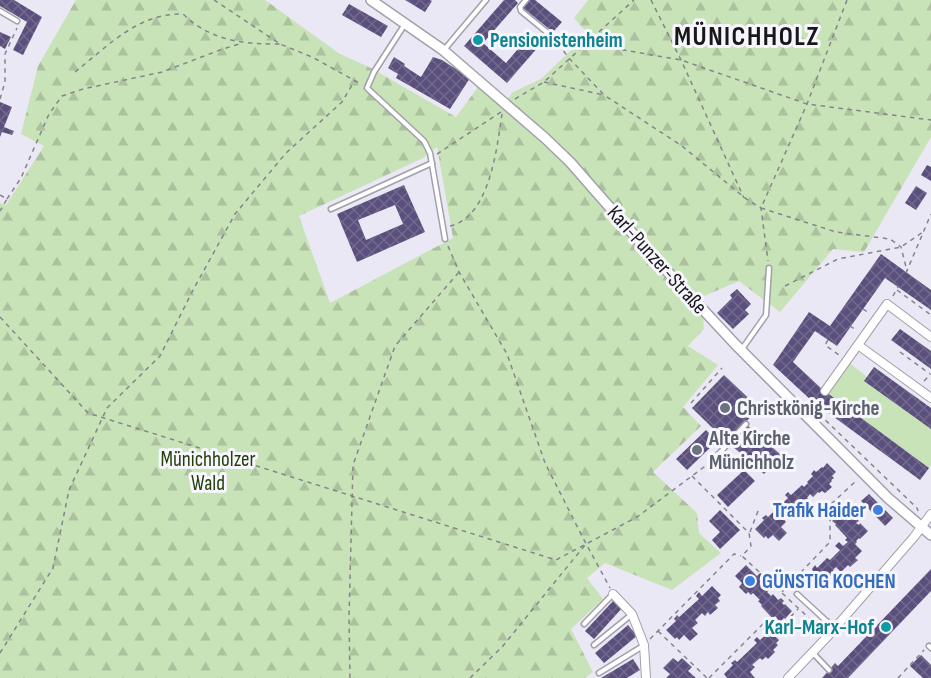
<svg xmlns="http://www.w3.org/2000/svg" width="931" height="678" font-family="'Sofia Sans Condensed',sans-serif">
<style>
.forest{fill:url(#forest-firs);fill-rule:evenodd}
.park{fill:#c9e3b9}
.building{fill:url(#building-cross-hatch);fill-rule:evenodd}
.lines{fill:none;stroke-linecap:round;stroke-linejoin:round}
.service-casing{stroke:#a2a0ab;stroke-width:7}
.minor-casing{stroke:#a2a0ab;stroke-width:10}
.tertiary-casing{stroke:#a2a0ab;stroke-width:12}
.path{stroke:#85848c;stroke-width:1.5;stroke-dasharray:4.5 4.5;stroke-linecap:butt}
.service{stroke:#fff;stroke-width:4}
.minor{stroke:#fff;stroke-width:8}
.tertiary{stroke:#fff;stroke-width:9}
.culture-dot{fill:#0f9aa8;stroke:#f7f6fd;stroke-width:2}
.worship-dot{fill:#6b7280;stroke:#f7f6fd;stroke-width:2}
.shop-dot{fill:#3f7fe0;stroke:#f7f6fd;stroke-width:2}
.labels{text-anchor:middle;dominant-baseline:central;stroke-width:6;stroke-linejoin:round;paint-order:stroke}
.culture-label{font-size:21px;font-weight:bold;fill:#0d838f;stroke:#f7f6fd;text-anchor:start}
.street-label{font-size:21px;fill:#18181c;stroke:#f7f6fd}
.worship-label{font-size:21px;font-weight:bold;fill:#5b616d;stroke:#f7f6fd;text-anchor:start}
.park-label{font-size:21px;fill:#233e0b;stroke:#f7f6fd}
.shop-label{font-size:21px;font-weight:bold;fill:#366cbe;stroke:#f7f6fd;text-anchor:end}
.district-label{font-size:27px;font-weight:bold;letter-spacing:1.5px;fill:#18181c;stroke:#f7f6fd}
</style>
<defs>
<pattern id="forest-firs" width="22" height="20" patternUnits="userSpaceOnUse" patternTransform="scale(1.5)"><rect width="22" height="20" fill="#c9e3b9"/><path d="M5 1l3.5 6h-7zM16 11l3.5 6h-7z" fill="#acc29e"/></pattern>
<pattern id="building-cross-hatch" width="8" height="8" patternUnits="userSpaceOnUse" patternTransform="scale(1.5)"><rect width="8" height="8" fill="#5a4f7d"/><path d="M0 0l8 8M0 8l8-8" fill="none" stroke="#726a8c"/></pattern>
</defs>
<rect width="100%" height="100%" fill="#eae8f4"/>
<path class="forest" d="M76,0H265L340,54L371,68L456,117L478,87L501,107L513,92L541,79L588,34L574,18L588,0H931V137L864,252L833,249L780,312L739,281L702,297L704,329L688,346L718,365L683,407L701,426L653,472L697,513L699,533L721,553L672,590L605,563L587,578L603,599L571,629L593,672L585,678H0V203L6,205L44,146L21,134L38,66ZM437,147L453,238L330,303L299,216L423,158Z"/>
<path class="park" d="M847,361L931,428V465L929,468L829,394Z"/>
<g class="building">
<path d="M0,0H14L42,17L23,55L13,50L27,22L0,6Z"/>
<path d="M405,0H430L432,1L425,12Z"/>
<path d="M504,0H515L518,3L483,43L506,63L528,37L539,46L507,83L464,46Z"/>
<path d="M530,0H535L562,22L553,32L523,8Z"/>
<path d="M349,4L388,26L381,37L342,15Z"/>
<path d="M0,32L11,37L5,49L0,46Z"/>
<path d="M394,57L405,64L404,66L421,77L433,57L442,60L470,78L450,109L396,78L398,74L388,68Z"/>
<path d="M0,102L12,107L4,127L14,131L12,135L2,132L0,137Z"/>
<path d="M927,165L931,167V181L921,175Z"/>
<path d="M404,185L425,232L357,262L337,214ZM395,205L403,224L366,240L358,220Z"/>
<path d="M916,186L927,193L916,210L905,203Z"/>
<path d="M881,254L931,290V310L885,278L837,346L815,331L793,362L822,389L929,468L920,480L812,401L773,365L809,312L830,326Z"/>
<path d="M737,289L751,304L745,310L749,314L733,329L717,313L732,298L730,295Z"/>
<path d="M900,329L931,351V369L891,340Z"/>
<path d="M874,367L931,408V429L864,381Z"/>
<path d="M724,375L759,408L727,442L692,408Z"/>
<path d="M748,426L781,455L764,474L731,445Z"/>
<path d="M706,430L717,441L687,470L676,459Z"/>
<path d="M827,463L836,472L832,476L834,478L831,480L832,481L829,484L832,487L825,493L822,491L819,493L818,492L813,497L810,494L807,498L809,500L804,505L806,507L799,514L797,512L794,515L791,512L784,519L786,522L781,527L787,533L779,541L773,535L768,539L766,536L764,538L755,529L764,520L762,518L766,515L768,517L788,498L785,495L788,492L791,495L802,485L804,487L808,483L807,482L813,476L811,474L814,470L816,472L822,467L823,468Z"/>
<path d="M744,470L755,481L728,507L717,495Z"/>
<path d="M869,494L893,518L885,526L861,501Z"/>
<path d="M720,510L740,530L720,549L712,540L720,532L709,521Z"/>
<path d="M842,512L846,516L847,514L853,519L855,517L859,521L856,523L859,525L860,523L868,531L860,539L859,538L856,541L857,542L855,544L862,551L855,558L858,560L850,567L848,565L841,572L836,567L833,570L835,573L830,578L836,584L828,591L822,585L818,590L815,587L813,589L804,580L813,571L812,569L815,565L817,568L827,558L830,560L840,550L835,546L839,542L843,546L848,542L845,540L847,538L835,525L836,524L832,521Z"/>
<path d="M746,565L757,576L760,573L763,575L760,578L770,589L767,592L771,596L773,594L778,600L781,598L784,601L782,603L784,605L785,604L792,611L785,619L784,618L780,622L775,616L773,619L761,606L762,605L758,601L760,600L753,593L751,595L748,592L746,594L739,587L742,583L735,576Z"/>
<path d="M931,569V591L848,678H822L835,663L838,666Z"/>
<path d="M712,586L721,595L718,598L720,601L715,605L718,608L710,615L708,612L705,616L702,613L695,620L698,623L692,628L698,634L690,641L684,635L679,640L677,637L675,639L666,630L676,621L674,619L677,615L679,617L699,599L696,596L699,592L702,596Z"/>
<path d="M614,600L623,607L594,639L585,631Z"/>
<path d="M628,625L637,636L604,663L595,653Z"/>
<path d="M770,631L779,640L776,643L778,645L773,650L775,652L768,659L766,657L762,660L760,658L752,665L755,667L750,672L755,678H727L724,674L733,665L731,663L735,660L737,662L757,643L754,640L757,637L760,640Z"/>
<path d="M921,655L931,665V678H923L910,666Z"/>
<path d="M673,658L678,662L682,658L692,667L688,671L696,678H666L670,674L663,668Z"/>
<path d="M633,659L640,670L627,678H601Z"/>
</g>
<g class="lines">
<g class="service-casing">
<g id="service">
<path d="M526,0L520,7L521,11L554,38"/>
<path d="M0,11L17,21"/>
<path d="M405,24L374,72L367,88L424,141L430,153L445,239"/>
<path d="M444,50L486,0"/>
<path d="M331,209L432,163"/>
<path d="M742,349L766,315L769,268"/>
<path d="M714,459L746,424"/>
<path d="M797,594L834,628"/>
<path d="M584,624L613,594"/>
<path d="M594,645L631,615"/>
<path d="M929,646L931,648"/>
<path d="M813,653L829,670"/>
<path d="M599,673L643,646"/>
</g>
</g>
<g class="minor-casing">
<g id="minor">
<path d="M858,345L931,398"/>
<path d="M825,391L887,304L931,337"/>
<path d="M807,416L816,404"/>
<path d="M613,594L632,614L644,645L646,678"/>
<path d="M788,678L828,636L914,537L931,514"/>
</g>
</g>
<g class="tertiary-casing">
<path id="tertiary" d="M371,0L443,50L545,138L570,162L641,243L735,344L888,498L931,535"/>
</g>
<g class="path">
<path d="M214,0L280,44L312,57L361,84"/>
<path d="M651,0L681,60L744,198"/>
<path d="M847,0L807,104L761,208L836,232L890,239L901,247L907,271"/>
<path d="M560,39L681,60L807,104L931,120"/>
<path d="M558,44L569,58L604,95L682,146L745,198L761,208L768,261"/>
<path d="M75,72C108,46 138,13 183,14C211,41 242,44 280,44"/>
<path d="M544,82L604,95"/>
<path d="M0,99L5,82V54L17,28"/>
<path d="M515,99L544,82L634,0"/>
<path d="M437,154L501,112"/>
<path d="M0,195L7,199L0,211"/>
<path d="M7,199L21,178L49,114L62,96L83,89L162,72L220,50L242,43"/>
<path d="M450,226C490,217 497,147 502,114"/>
<path d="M448,246L459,272L507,354L545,463L582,536L610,588"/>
<path d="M906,273L931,214"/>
<path d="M785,286L838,259L901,247L923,232"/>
<path d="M897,290L931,315"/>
<path d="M893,296L898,287"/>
<path d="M863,309L869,313"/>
<path d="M0,317L88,413L556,560L637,517L708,464"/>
<path d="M850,326L856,330"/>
<path d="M828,340L825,345L839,355"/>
<path d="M900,352L930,374"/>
<path d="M924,381L931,374"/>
<path d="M691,403L722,368"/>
<path d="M819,414L917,508L918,511"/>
<path d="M692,476L749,533L751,546L742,556L823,631"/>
<path d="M750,532L758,511"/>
<path d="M782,592L830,542V505L857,480"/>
<path d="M658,631L707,678"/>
<path d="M650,639L734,554L741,556"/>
<path d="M0,653L53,568L69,490L107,408L160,356L192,292L235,214L286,153L342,102L355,80"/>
<path d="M350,678L349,617L353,465L395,346L459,272"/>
<path d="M470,678L502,647L585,545"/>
<path d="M709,678L763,624L782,626L798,609"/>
<path d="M898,678L924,650"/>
</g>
<use href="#service" class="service"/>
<use href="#minor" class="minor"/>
<use href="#tertiary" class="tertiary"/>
</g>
<g class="culture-dot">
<circle cx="478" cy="40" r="6"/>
<circle cx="886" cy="627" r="6"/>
</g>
<g class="worship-dot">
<circle cx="725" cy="408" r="6"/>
<circle cx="697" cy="450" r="6"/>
</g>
<g class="shop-dot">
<circle cx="878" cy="510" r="6"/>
<circle cx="750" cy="581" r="6"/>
</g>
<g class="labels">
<g class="culture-label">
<text x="490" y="40">Pensionistenheim</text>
<text x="874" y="627" text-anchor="end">Karl-Marx-Hof</text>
</g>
<g class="street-label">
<text transform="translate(657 260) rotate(48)">Karl-Punzer-Straße</text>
</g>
<g class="worship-label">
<text x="737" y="408">Christkönig-Kirche</text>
<text x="709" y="438">Alte Kirche<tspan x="709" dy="24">Münichholz</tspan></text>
</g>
<g class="park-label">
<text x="208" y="459">Münichholzer<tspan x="208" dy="24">Wald</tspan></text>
</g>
<g class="shop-label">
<text x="866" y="510">Trafik Haider</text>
<text x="762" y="581" text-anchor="start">GÜNSTIG KOCHEN</text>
</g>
<g class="district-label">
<text x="747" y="37">MÜNICHHOLZ</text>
</g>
</g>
</svg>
